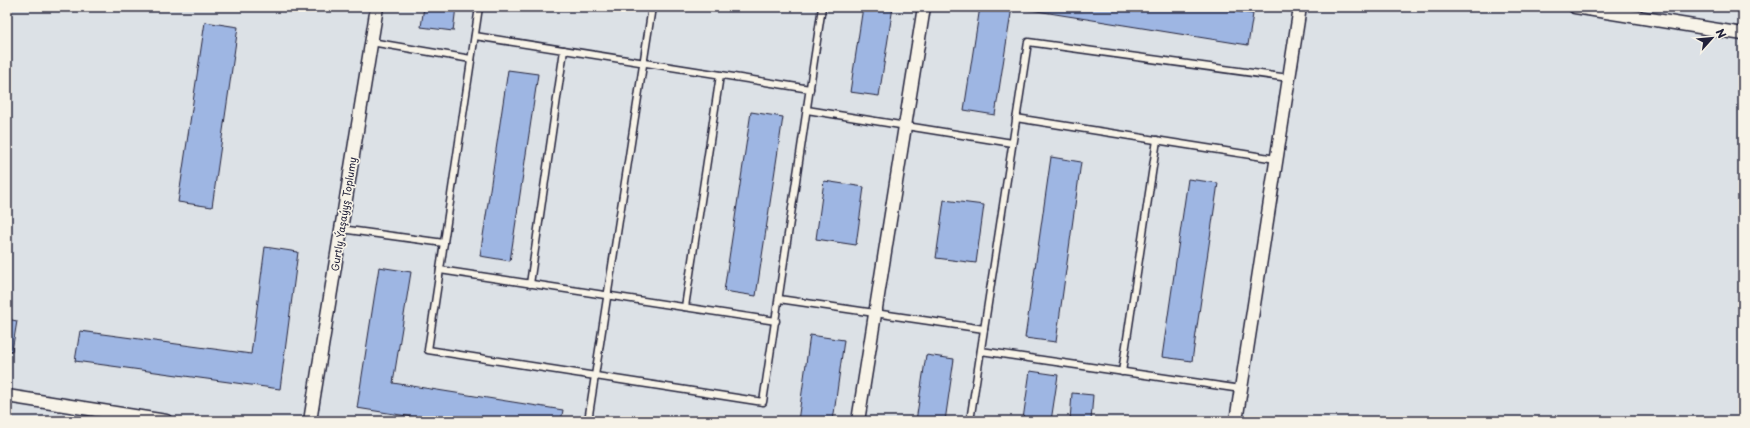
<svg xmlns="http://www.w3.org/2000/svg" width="1750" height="428" font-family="'Playpen Sans',sans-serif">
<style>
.building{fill:#9eb6e3;stroke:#22223b}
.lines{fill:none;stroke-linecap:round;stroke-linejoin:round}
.service-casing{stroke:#22223b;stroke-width:9}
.minor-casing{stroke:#22223b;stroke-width:15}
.service{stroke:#f7f3e8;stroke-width:6}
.minor{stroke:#f7f3e8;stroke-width:12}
.labels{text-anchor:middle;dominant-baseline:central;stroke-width:3.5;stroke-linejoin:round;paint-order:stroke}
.street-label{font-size:10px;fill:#22223b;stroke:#f7f3e8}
</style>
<rect width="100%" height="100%" fill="#dce1e6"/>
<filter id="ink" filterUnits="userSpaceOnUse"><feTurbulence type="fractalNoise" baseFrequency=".025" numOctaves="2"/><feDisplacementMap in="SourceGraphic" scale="8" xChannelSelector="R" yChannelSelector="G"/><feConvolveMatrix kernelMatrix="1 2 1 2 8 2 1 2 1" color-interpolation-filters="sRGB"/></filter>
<g filter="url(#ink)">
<g class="building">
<path d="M319,7H336L335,10Z"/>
<path d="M424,7H456L453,31L421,27Z"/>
<path d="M863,7H893L879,96L850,92Z"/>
<path d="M980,7H1211L1253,14L1248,45L1012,7L995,115L964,110Z"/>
<path d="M205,22L238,27L212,207L178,202Z"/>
<path d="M508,70L538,74L510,261L480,256Z"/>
<path d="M751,112L783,117L756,296L724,291Z"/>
<path d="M1051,157L1081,162L1056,342L1025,338Z"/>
<path d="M1188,179L1218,183L1192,361L1162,357Z"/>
<path d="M824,181L864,187L856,245L816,239Z"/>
<path d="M944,200L984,205L976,263L936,258Z"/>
<path d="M265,247L298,252L280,389L75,361L80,331L251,354Z"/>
<path d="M379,267L411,272L393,383L563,410L561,421H438L357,408Z"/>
<path d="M7,319L17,321L12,351L7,350Z"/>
<path d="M810,335L844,340L833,421H798Z"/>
<path d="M926,355L954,359L945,421H916Z"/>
<path d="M1030,371L1058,375L1051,421L1023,419Z"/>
<path d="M1072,393L1093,395L1091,421H1070Z"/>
</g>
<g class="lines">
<g class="service-casing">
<g id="service">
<path d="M479,7L428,350L763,402L822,7"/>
<path d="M475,36L810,89"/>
<path d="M371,42L471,59"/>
<path d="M807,110L1012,143"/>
<path d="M1016,118L1276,159"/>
<path d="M341,229L444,243"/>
<path d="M440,270L776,321"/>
<path d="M530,284L564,50"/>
<path d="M779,299L984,329"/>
<path d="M685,307L720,75"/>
<path d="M981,351L1241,389"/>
<path d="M1122,372L1157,140"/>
<path d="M588,421L652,7"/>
<path d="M970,421L1028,42L1289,78"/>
</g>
</g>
<g class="minor-casing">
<g id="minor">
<path d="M1575,7L1743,34"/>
<path d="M7,396L166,421"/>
<path d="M310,421L377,7"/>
<path d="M858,421L924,7"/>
<path d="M1236,421L1300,7"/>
</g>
</g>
<use href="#service" class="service"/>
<use href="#minor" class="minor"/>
</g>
</g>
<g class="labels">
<g class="street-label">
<text transform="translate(343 214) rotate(-81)">Gurtly Ýaşaýyş Toplumy</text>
</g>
</g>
<rect width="1750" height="428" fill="none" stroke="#f7f3e8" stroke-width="24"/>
<rect x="12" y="12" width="1726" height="404" fill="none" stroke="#22223b" stroke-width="1.5" filter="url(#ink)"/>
<g transform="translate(1712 38) rotate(63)" stroke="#f7f3e8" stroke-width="3" paint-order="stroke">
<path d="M0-3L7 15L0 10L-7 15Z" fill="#22223b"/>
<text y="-6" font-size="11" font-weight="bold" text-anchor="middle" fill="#22223b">N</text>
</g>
</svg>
